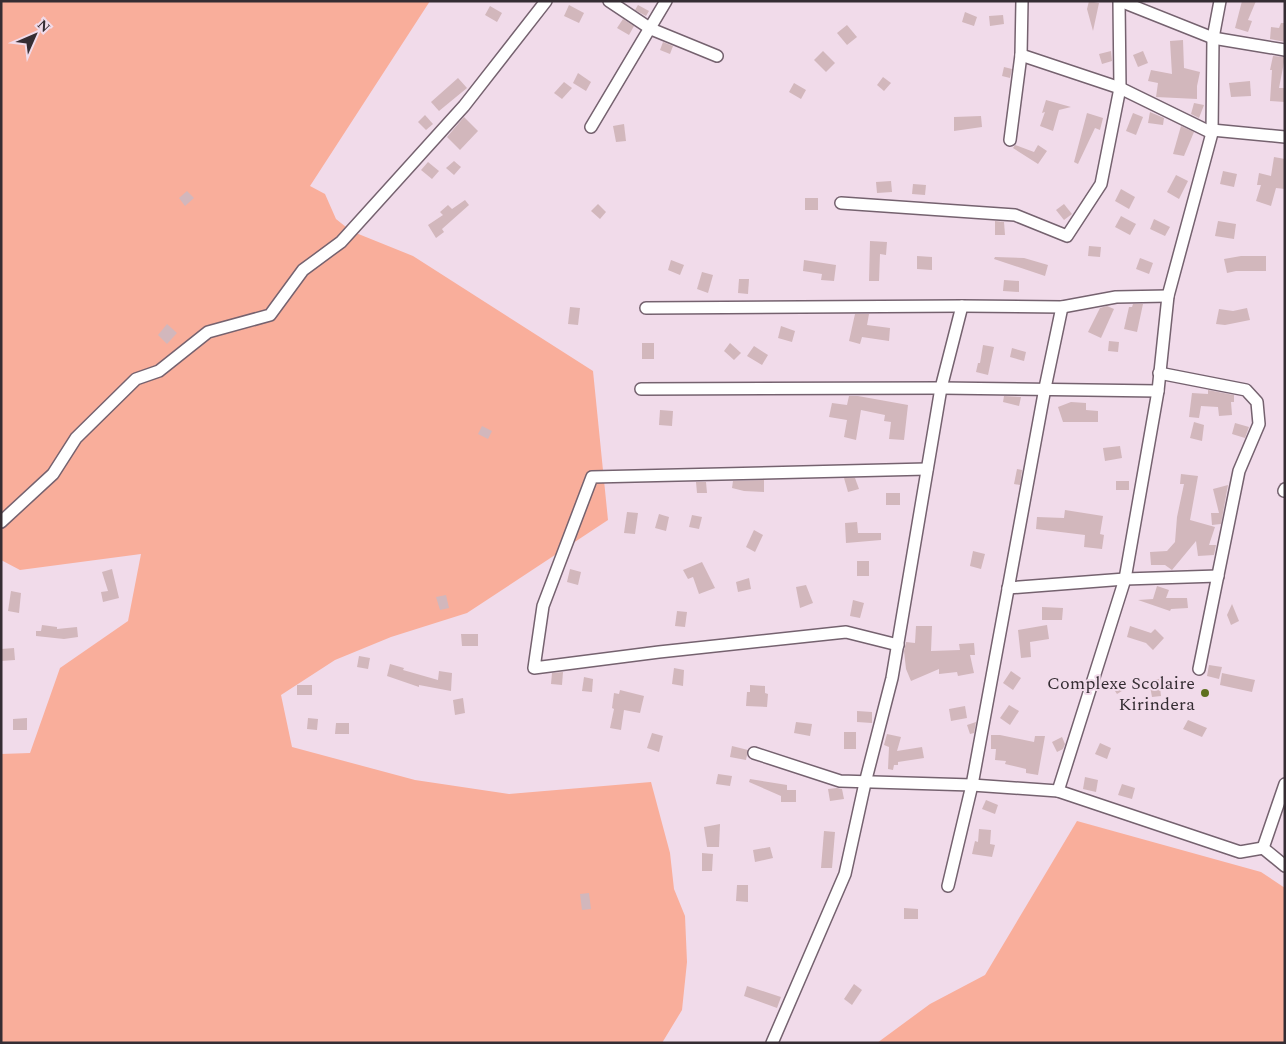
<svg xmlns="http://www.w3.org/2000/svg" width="1286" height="1044" font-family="Spectral,serif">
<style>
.green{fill:#f9ae9b}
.building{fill:#d2b7bc}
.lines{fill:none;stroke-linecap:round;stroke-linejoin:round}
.street-casing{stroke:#75626f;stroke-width:14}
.street{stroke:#fff;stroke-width:11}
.poi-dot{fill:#5e701e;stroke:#f1dbea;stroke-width:2}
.labels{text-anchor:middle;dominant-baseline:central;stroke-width:4;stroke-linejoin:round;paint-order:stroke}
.poi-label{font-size:18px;fill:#352d33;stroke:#f1dbea;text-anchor:end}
</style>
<rect width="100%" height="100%" fill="#f1dbea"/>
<g class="green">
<path d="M1,1H430L310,186L325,194L336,219L351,231L413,256L593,371L608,520L467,613L391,637L335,660L281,695L292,747L415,780L509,794L651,782L670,853L674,889L685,916L687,962L682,1010L662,1043H1V754L30,753L60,668L128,621L141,554L20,570L1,560Z"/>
<path d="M1077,821L1261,872L1285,888V1043H877L930,1004L985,975Z"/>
</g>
<g class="building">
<path d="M1089,1L1099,3L1093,31L1087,9Z"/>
<path d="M1242,1H1256L1248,20L1252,21L1248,32L1235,28Z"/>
<path d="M569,5L584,13L579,23L564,16Z"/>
<path d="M638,5L649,11L646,16L635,10Z"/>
<path d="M490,6L502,13L497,22L485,15Z"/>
<path d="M965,12L977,17L974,26L962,22Z"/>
<path d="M1003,15L1004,24L990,26L989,16Z"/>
<path d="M623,19L634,26L629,35L617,28Z"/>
<path d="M1281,23H1285V42L1270,39L1271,27L1279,28Z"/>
<path d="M847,25L857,37L847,45L837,33Z"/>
<path d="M1183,40L1184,68L1200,72L1197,86V99L1156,97L1158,83L1148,81L1151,70L1172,74L1170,41Z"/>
<path d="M663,42L673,46L670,54L660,50Z"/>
<path d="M823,51L835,63L826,72L814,60Z"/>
<path d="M1111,51L1112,61L1102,64L1099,54Z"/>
<path d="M1143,51L1148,63L1138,67L1133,55Z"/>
<path d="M1273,56L1285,57L1279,88H1285V102L1270,101L1272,70H1270Z"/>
<path d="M1004,67L1012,69L1010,78L1002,76Z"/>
<path d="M578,73L591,82L586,91L573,83Z"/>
<path d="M883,77L891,83L884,91L877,85Z"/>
<path d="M458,78L467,88L439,111L431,102Z"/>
<path d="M1250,81L1251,96L1231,97L1229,83Z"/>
<path d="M564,82L572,88L562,99L554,93Z"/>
<path d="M794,83L806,90L801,99L789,92Z"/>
<path d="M1046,100L1071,107L1059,110L1053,131L1040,126L1045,112L1042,113Z"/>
<path d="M1194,103L1204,105L1199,118L1191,114Z"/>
<path d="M1150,112L1164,118L1163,125L1148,123Z"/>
<path d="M1087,113L1103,118L1100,130L1095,128L1078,164L1074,162Z"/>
<path d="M1133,113L1143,117L1136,135L1126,131Z"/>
<path d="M425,115L433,124L426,130L418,122Z"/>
<path d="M981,116L982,127L954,131V117Z"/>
<path d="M464,117L478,131L460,150L447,137Z"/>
<path d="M624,124L626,141L616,142L613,126Z"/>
<path d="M1181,126L1194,132L1184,156L1173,154Z"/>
<path d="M1015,145L1034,152L1038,145L1047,151L1038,164L1013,148Z"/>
<path d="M1274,157L1285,159V189L1276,188L1271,206L1256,201L1261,185H1257L1259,173L1271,176Z"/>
<path d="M454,161L461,167L454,175L446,168Z"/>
<path d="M428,162L439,171L432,179L421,170Z"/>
<path d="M1223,171L1237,174L1234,187L1220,184Z"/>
<path d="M1176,175L1188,181L1179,199L1167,192Z"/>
<path d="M891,181L892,192L877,193L876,182Z"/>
<path d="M913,184L926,185L925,195L912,194Z"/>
<path d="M1121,189L1135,197L1129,209L1115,201Z"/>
<path d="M187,191L194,198L185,206L179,198Z"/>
<rect x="805" y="198" width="13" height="12"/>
<path d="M465,200L469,205L442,229L444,232L436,238L428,225L443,215L440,212L448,205L452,209Z"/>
<path d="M598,204L606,212L600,219L591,211Z"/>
<path d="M1064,204L1072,214L1064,220L1056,210Z"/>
<path d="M1121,216L1136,224L1130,235L1115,227Z"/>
<path d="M1154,219L1170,227L1165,236L1150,229Z"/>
<path d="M995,221L1004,222L1005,235H995Z"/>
<path d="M1218,221L1236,224L1234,239L1215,236Z"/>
<path d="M870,241L887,242L886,255L880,254L879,281H869Z"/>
<path d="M1089,246L1101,247L1100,257L1088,256Z"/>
<path d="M917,256L932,257V270L917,269Z"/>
<path d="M1241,256H1266V271H1236L1227,273L1224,259Z"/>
<path d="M995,257L1024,258L1048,265L1045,276L994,259Z"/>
<path d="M1140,258L1153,263L1149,274L1136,269Z"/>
<path d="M671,260L684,265L680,275L668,270Z"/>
<path d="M804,260L836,265L834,281L821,280L822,274L803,271Z"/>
<path d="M702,272L713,275L708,293L697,289Z"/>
<path d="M739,279H749L748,294L738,293Z"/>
<path d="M1004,280L1019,281V292L1003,291Z"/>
<path d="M1133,304H1143L1137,332L1124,329L1129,307H1132Z"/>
<path d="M1107,306L1114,309L1101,338L1088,332L1100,308Z"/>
<path d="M570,307L580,308L578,325L568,324Z"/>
<path d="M1247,308L1250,320L1225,325L1216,324L1219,309L1233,311Z"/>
<path d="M855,314H869L867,325L890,328L889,341L862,337L860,344L849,341Z"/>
<path d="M167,324L177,333L167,344L158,335Z"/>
<path d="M781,326L795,331L792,342L778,338Z"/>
<path d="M1109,341L1119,342L1118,352L1108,351Z"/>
<rect x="642" y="343" width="12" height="16"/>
<path d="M730,343L741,353L734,360L724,351Z"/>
<path d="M983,345L994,347L988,375L976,372L978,363H980Z"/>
<path d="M754,346L768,355L762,365L747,356Z"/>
<path d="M1012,348L1026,352L1024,361L1010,357Z"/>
<path d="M1208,390L1234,395V402H1231L1232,415L1219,416L1218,407L1201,406L1199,418L1189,417L1192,393L1208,394Z"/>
<path d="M849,396H858L908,405L904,440L889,439L891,422L884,421L885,415L861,410L856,440L844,437L847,420L829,417L832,403L847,405Z"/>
<path d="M1004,396L1021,397L1019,406L1003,402Z"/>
<path d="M1071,402L1086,403V410L1098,411V422H1063L1058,407Z"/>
<path d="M660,410L673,411L672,426L659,425Z"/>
<path d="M1194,422L1204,425L1202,441L1190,438Z"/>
<path d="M1235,423L1249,427L1245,438L1232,434Z"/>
<path d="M482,426L492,431L488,439L478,434Z"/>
<path d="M1120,446L1122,458L1105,461L1103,448Z"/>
<path d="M1017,469L1022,470L1020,485L1014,484Z"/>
<path d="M1181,474L1198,476L1190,520L1215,527L1209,545H1216L1214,555L1198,556L1196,541L1172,570L1165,565H1151L1150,552L1167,551L1175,542L1177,517L1184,484H1180Z"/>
<path d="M844,478H855L859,489L848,492Z"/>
<path d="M764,480V492L744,491L732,488L733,481Z"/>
<rect x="1116" y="481" width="13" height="9"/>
<path d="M696,482H706L707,493H697Z"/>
<path d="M1228,485L1221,524L1212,525L1211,513H1219L1213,489Z"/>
<rect x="886" y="493" width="14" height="12"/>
<path d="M1065,510L1103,516L1100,534L1104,535L1102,549L1084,547L1085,535L1036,529L1037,517L1064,518Z"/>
<path d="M627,512L638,513L635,534L624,533Z"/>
<path d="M659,514L669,517L666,531L655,528Z"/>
<path d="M692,515L702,517L699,529L689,527Z"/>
<path d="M857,522L858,533H881V540L846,543L845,523Z"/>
<path d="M754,530L763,535L755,552L746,547Z"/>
<path d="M973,551L985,554L981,569L970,566Z"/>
<rect x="857" y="561" width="12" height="15"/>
<path d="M702,562L715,588L699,594L693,577L688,579L683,570Z"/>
<path d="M112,569L119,598L103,602L101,592L108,591L102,572Z"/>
<path d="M570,569L581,572L578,585L567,582Z"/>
<path d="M749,578L751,589L738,592L736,582Z"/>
<path d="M806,585L813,603L800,608L796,587Z"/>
<path d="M1157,586L1169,590L1166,598H1187L1188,608L1171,609L1170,611L1138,600L1153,599Z"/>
<path d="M11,591L21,593L19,613L8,611Z"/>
<path d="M446,595L449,608L440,610L436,597Z"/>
<path d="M853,600L864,603L860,618L850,616Z"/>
<path d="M1232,604L1239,621L1231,625L1227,615Z"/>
<path d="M1042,607L1063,608L1062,620H1042Z"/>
<path d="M677,611L687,612L685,627L675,626Z"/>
<path d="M42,625L57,627V629L77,627L78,637L64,639L36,636V631H41Z"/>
<path d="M1047,625L1049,639L1030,642L1031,657L1021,658L1018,630Z"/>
<path d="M916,626H932L931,651L960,650L959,644L974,643L975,655H970L974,673L958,676L957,672L939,674V669L911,681L906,669L904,651L906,642L915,643Z"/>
<path d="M1130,626L1151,633L1155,629L1164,638L1153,650L1146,643L1127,637Z"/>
<path d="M461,634H478V646H462Z"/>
<path d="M14,648L15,660L1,661V649Z"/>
<path d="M359,656L370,658L368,669L357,667Z"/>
<path d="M390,664L404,668L403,670L438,680L439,671L452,673L451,691L419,685V687L387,676Z"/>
<path d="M1209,665L1222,667L1219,679L1207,676Z"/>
<path d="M674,668L684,670L683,686L672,684Z"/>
<path d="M1011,671L1021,678L1013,690L1003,683Z"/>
<path d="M563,672L562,685L551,684L552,673Z"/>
<path d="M1222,673L1255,680L1252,692L1220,685Z"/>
<path d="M584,677L593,679L592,692L582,691Z"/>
<path d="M1159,679L1161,696L1152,697L1149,681Z"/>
<path d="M1119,680L1125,689L1117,694L1111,685Z"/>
<rect x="297" y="685" width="15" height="10"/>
<path d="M750,685L765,686V693L768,694L767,707L746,706L747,692H750Z"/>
<path d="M620,690L644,696L640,713L624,710L621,730L610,728L614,709L612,708L614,693L619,694Z"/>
<path d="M463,698L465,713L455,715L453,700Z"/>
<path d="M1009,705L1019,711L1010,725L1000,718Z"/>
<path d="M965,706L967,718L951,721L949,709Z"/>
<path d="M857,711L872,712V723L857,722Z"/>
<path d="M27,718V730H13V719Z"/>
<path d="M308,718L318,719L317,730L307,729Z"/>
<path d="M1188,720L1207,728L1202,737L1183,729Z"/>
<path d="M796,722L812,724L810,736L794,733Z"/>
<path d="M976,722L974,733L970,734L967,725Z"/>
<path d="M336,723H349V734H335Z"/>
<rect x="844" y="732" width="12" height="17"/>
<path d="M652,733L663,736L659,752L647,748Z"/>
<path d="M887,734L901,737L897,751L922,747L924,758L898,762V765H894L893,770L888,769L889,747L884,745Z"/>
<path d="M991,735H1000L1034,742L1035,736H1045L1038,775L1026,773V769L1005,764L1006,761L995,760L996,749H991Z"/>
<path d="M1062,737L1065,744L1063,749L1057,752L1052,742Z"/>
<path d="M1100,743L1111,748L1107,759L1095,754Z"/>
<path d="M732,746L748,750L746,760L730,757Z"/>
<path d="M718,774L732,776L730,786L716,784Z"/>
<path d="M1085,777L1098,780L1096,792L1083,789Z"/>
<path d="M750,779L787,785V790H796V802H781V796L749,782Z"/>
<path d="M1122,784L1135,788L1132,799L1118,795Z"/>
<path d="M837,788L842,789L844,799L830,801L828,789Z"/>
<path d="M986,800L998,805L995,814L982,809Z"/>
<path d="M720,824L719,847H707L704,827Z"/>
<path d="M979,829L991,830L990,844L995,845L992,857L972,854L975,841L978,842Z"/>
<path d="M824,831L835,832L832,868H821Z"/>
<path d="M770,847L773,858L755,862L753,850Z"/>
<path d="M702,853L713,854L712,871H702Z"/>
<path d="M737,885H748V902L736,901Z"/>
<path d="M589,893L591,909L582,910L580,894Z"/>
<path d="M904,908L918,909V919H904Z"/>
<path d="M854,984L862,990L852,1005L844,999Z"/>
<path d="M747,986L781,997L777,1008L744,996Z"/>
</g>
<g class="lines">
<g class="street-casing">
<g id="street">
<path d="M609,1L651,29L717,56"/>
<path d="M1120,1L1213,38L1285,50"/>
<path d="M1021,55L1120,88L1212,133"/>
<path d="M591,127L666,1"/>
<path d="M1212,130L1285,137"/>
<path d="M1010,140L1021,55L1022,1"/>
<path d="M841,203L1015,215L1067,236L1101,184L1120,88L1119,1"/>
<path d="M646,308L962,306L1062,307L1116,297L1168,296"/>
<path d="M1159,373L1246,390L1257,402L1259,424L1239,471L1199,669"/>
<path d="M641,389L941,388L1158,391"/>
<path d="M1284,491L1285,489"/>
<path d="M1,522L53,474L76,438L136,379L159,371L208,332L270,315L303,270L341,242L464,106L546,1"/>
<path d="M1008,588L1125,579L1218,576"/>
<path d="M898,645L846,632L659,652L534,668L543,606L592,477L927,469"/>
<path d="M754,753L840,781L972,785L1058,791L1240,852L1263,848L1285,866"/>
<path d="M1058,791L1125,579L1158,391L1168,296L1212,133L1213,38L1220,1"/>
<path d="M1263,848L1285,784"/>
<path d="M948,886L972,785L1045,388L1062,307"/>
<path d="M772,1043L845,874L865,783L892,678L941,388L962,306"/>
</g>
</g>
<use href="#street" class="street"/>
</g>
<circle class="poi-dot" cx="1205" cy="693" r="5"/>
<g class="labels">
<g class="poi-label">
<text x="1195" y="683">Complexe Scolaire<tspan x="1195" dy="21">Kirindera</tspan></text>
</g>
</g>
<rect width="1286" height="1044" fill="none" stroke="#352d33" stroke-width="5"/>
<g transform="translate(35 35) rotate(45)" stroke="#f1dbea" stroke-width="4" paint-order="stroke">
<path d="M0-4L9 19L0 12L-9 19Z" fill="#352d33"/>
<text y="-8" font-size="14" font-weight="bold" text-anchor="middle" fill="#352d33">N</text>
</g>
</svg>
